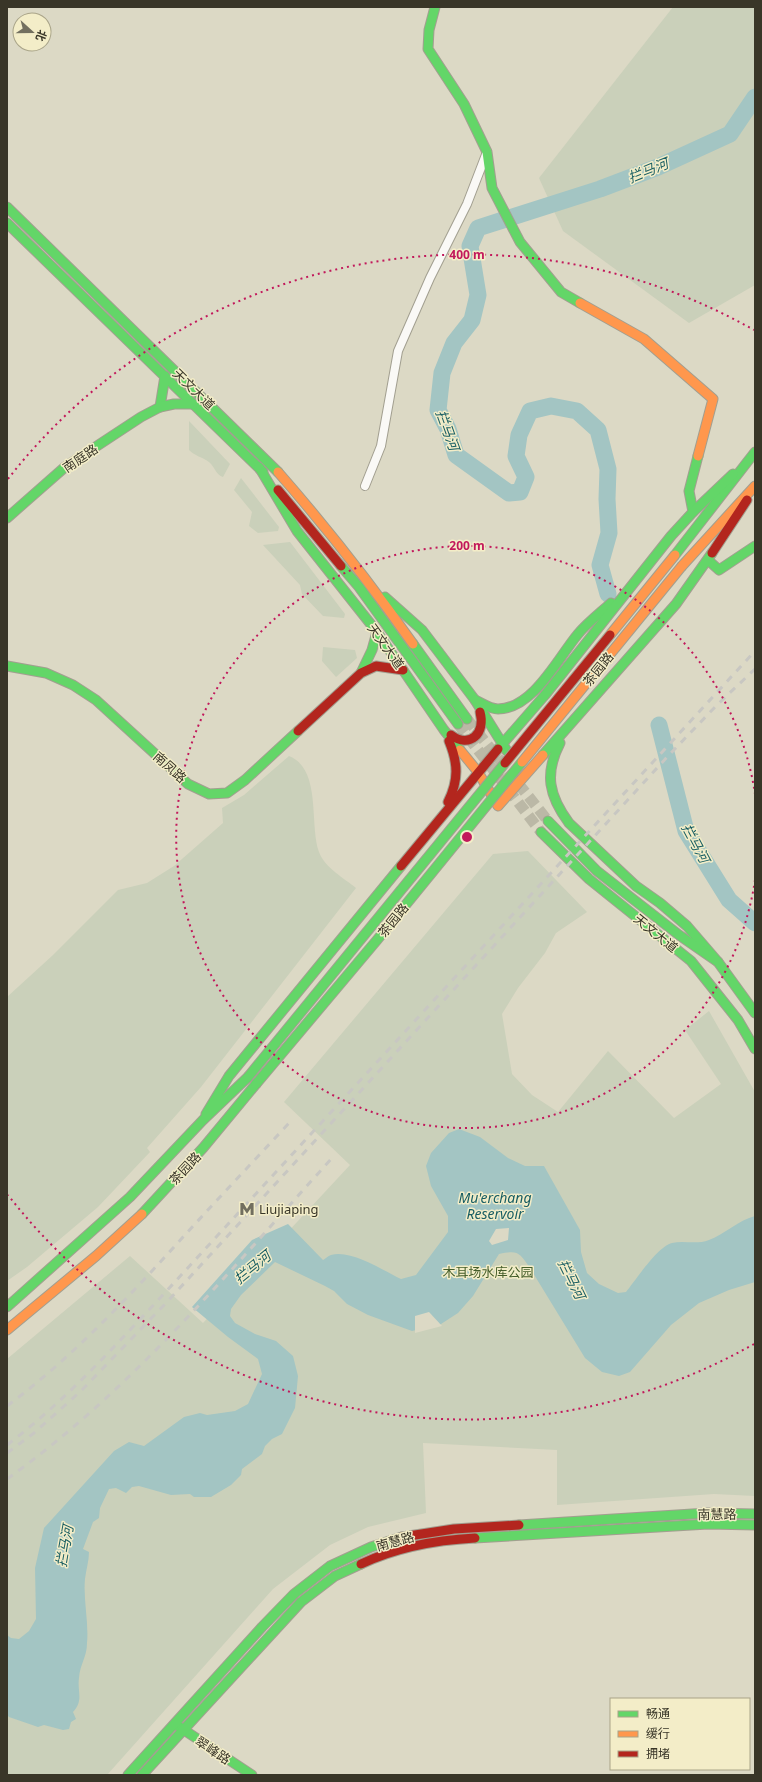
<svg xmlns="http://www.w3.org/2000/svg" width="762" height="1782" font-family="'Noto Sans','Noto Sans SC',sans-serif">
<style>
.green{fill:#cad0ba}
.water{fill:#a3c5c3}
.pier{fill:#dcd9c5}
.lines{fill:none;stroke-linecap:round;stroke-linejoin:round}
.river{stroke:#a3c5c3;stroke-width:17}
.secondary-tunnel{stroke:#bbb8a6;stroke-width:11;stroke-dasharray:11 5.5;stroke-linecap:butt}
.street-casing{stroke:#a29f90;stroke-width:10}
.fast-casing{stroke:#a29f90;stroke-width:11}
.slow-casing{stroke:#a29f90;stroke-width:11}
.jam-casing{stroke:#a29f90;stroke-width:11}
.street{stroke:#faf9f6;stroke-width:8}
.fast{stroke:#63d668;stroke-width:9}
.slow{stroke:#ff974d;stroke-width:9}
.jam{stroke:#b3261e;stroke-width:9}
.rail{stroke:#c8c7c2;stroke-width:3;stroke-dasharray:7 7;stroke-linecap:butt}
.fast-bridge-casing{stroke:#a29f90;stroke-width:11;stroke-linecap:butt}
.slow-bridge-casing{stroke:#a29f90;stroke-width:11;stroke-linecap:butt}
.jam-bridge-casing{stroke:#a29f90;stroke-width:11;stroke-linecap:butt}
.fast-bridge{stroke:#63d668;stroke-width:9}
.slow-bridge{stroke:#ff974d;stroke-width:9}
.jam-bridge{stroke:#b3261e;stroke-width:9}
.ring{fill:none;stroke:#c2185b;stroke-width:2;stroke-dasharray:2 4}
.labels{text-anchor:middle;dominant-baseline:central;stroke-width:3;stroke-linejoin:round;paint-order:stroke}
.street-label{font-size:13px;fill:#393628;stroke:#f3edc8}
.poi-label{font-size:13px;fill:#393628;stroke:#f3edc8;text-anchor:start}
.park-label{font-size:13px;fill:#455e2a;stroke:#f3edc8}
.water-label{font-size:14px;font-style:italic;fill:#175d62;stroke:#f3edc8}
.centre{fill:#c2185b;stroke:#f3edc8;stroke-width:2}
.ring-label{font-size:12px;text-anchor:middle;font-weight:bold;fill:#c2185b;stroke:#f3edc8;stroke-width:3;stroke-linejoin:round;paint-order:stroke}
</style>
<rect width="100%" height="100%" fill="#dcd9c5"/>
<g class="green">
<path d="M673,7H755V285L689,323L563,231L539,178Z"/>
<path d="M189,421L230,464L223,477C216,475 215,467 209,462C202,457 195,456 189,450Z"/>
<path d="M241,478L279,527L278,531L258,533L249,526L252,512L234,490Z"/>
<path d="M290,542L345,614L344,618L323,616L302,594L300,585L263,545Z"/>
<path d="M323,647L355,650L357,658L336,677L322,661Z"/>
<path d="M289,756C322,769 309,825 319,852C325,868 344,878 356,888L201,1087L147,1148L150,1152L98,1207L27,1267L7,1281V997L53,955L118,890L147,883L174,866L223,823L222,808L244,795Z"/>
<path d="M528,851L587,912L556,933L545,953L518,988L502,1014L512,1074L532,1095L558,1112L608,1051L674,1118L721,1084L685,1030L709,1011L755,1092V1496L714,1494L557,1505V1450L423,1443L426,1513L368,1527L330,1545L273,1589L107,1775H7V1359L130,1256L203,1323L350,1165L284,1102L493,854Z"/>
</g>
<path class="water" d="M459,1129L480,1137L508,1158L525,1166H544L580,1230L581,1252L587,1273L599,1284L618,1293L626,1292C635,1281 658,1246 672,1243C684,1240 696,1245 709,1240C725,1234 739,1220 755,1216V1282L729,1290L699,1303L671,1325L630,1372L619,1376L602,1372L585,1358L530,1268C519,1252 518,1250 499,1254L473,1296L458,1313L441,1324L412,1331L368,1315L347,1304L334,1291L325,1286L275,1262L241,1295L231,1309L230,1316L235,1323L255,1334L276,1341L293,1356L298,1376L295,1408L282,1434L272,1439L265,1446L262,1454L242,1469L241,1475L231,1485L211,1497H194L190,1494L171,1495L139,1486L132,1487L126,1493L116,1488L109,1489L100,1508L99,1518L93,1522L83,1549L89,1552C89,1561 86,1570 85,1579C83,1599 89,1623 87,1643C87,1657 80,1664 79,1678C77,1691 84,1701 73,1712L76,1719L71,1722L69,1729L63,1730L44,1725L38,1727L9,1717L7,1715V1635L11,1638L19,1639L29,1631L36,1619L35,1568L44,1528L114,1451L129,1442L144,1446L184,1417L200,1413L207,1415L235,1411L248,1404L262,1374L258,1359L228,1337L192,1307L252,1240L288,1224L323,1260C325,1259 328,1256 331,1255C351,1249 384,1271 401,1279L416,1275L448,1232V1216L431,1186L426,1166L431,1153L449,1133Z"/>
<g class="pier">
<path d="M509,1228L508,1240L492,1245L489,1241L496,1229Z"/>
<path d="M429,1312L442,1326L415,1333V1316Z"/>
</g>
<g class="lines">
<g class="river">
<path d="M608,594L600,565L609,533L607,499L608,469L598,430L577,411L551,406L530,411L519,435L516,456L526,477L520,492L509,493L456,455L448,429L438,410L442,373L454,343L472,320L478,295L470,246L478,228L600,189L658,167L730,134L755,97"/>
<path d="M659,725L686,831L729,900L755,923"/>
</g>
<g class="secondary-tunnel">
<path d="M467,719L548,821"/>
<path d="M458,724L541,832"/>
</g>
<g class="street-casing">
<path id="street" d="M365,486L381,446L398,351L430,278L467,204L487,152"/>
</g>
<g class="fast-casing">
<g id="fast">
<path d="M435,7L429,30L428,49L464,104L487,152L492,188L520,242L561,292L580,303"/>
<path d="M7,207L278,472"/>
<path d="M7,223L263,472"/>
<path d="M160,407L165,376"/>
<path d="M259,467L297,531L377,632L444,730L460,750"/>
<path d="M693,512L689,491L698,456"/>
<path d="M7,518L65,467L141,417L160,407L174,404H193"/>
<path d="M675,555L755,452"/>
<path d="M708,560L719,570L755,546"/>
<path d="M341,566L359,587L458,724"/>
<path d="M385,597L422,630L475,700L507,751"/>
<path d="M413,644L467,719"/>
<path d="M7,666L46,673L73,685L96,700L188,784L209,794L227,793L245,780L298,731"/>
<path d="M361,673L372,650L377,632"/>
<path d="M475,700C482,703 490,709 498,709C533,709 558,658 578,634C587,623 600,613 611,603"/>
<path d="M560,743C544,774 549,796 569,823L636,886L660,903L687,926L718,962"/>
<path d="M498,749L545,695L671,536L693,512L733,474"/>
<path d="M543,755L676,604L712,553"/>
<path d="M548,821L597,871L679,935L718,962L755,1013"/>
<path d="M541,832L589,879L691,961L738,1020L755,1049"/>
<path d="M206,1114L229,1076L401,866"/>
<path d="M142,1214L203,1148L256,1084"/>
<path d="M7,1307L130,1197L203,1120L248,1077"/>
<path d="M519,1525L708,1513L755,1514"/>
<path d="M475,1538L708,1524L755,1525"/>
<path d="M178,1726L252,1775"/>
<path d="M128,1775L262,1627L294,1594L330,1566L371,1547L402,1537"/>
<path d="M142,1775L301,1602L335,1576L361,1564"/>
</g>
</g>
<g class="slow-casing">
<g id="slow">
<path d="M580,303L644,339L713,399L698,456"/>
<path d="M278,472C326,527 371,584 413,644"/>
<path d="M682,566L755,486"/>
<path d="M460,750L478,772L498,806L543,755"/>
<path d="M7,1330L96,1256L142,1214"/>
</g>
</g>
<g class="jam-casing">
<g id="jam">
<path d="M278,490L341,566"/>
<path d="M712,553L747,500"/>
<path d="M298,731L361,673L376,666L403,670"/>
<path d="M451,735C470,749 486,733 480,712"/>
<path d="M448,802C459,780 458,763 449,741"/>
<path d="M401,866L498,749"/>
<path d="M402,1537L454,1529L519,1525"/>
<path d="M361,1564C397,1547 436,1540 475,1538"/>
</g>
</g>
<use href="#street" class="street"/>
<use href="#fast" class="fast"/>
<use href="#slow" class="slow"/>
<use href="#jam" class="jam"/>
<g class="rail">
<path d="M7,1406C69,1360 122,1304 174,1247C212,1205 251,1164 290,1122"/>
<path d="M7,1445C64,1402 112,1349 161,1297L755,651"/>
<path d="M7,1453L34,1433L81,1391L167,1302L669,755L718,704L755,669"/>
<path d="M7,1479C132,1390 230,1270 333,1157"/>
</g>
<g class="fast-bridge-casing">
<g id="fast-bridge">
<path d="M248,1077L505,763"/>
<path d="M256,1084L377,940L522,762"/>
</g>
</g>
<g class="slow-bridge-casing">
<g id="slow-bridge">
<path d="M610,635L675,555"/>
<path d="M522,762L682,566"/>
</g>
</g>
<g class="jam-bridge-casing">
<path id="jam-bridge" d="M505,763L610,635"/>
</g>
<use href="#fast-bridge" class="fast-bridge"/>
<use href="#slow-bridge" class="slow-bridge"/>
<use href="#jam-bridge" class="jam-bridge"/>
</g>
<g class="ring">
<path d="M755 880A291 291 0 1 1 755 794"/>
<path d="M754 1344A582 582 0 0 1 8 1195M8 479A582 582 0 0 1 754 330"/>
</g>
<defs>
<g id="metro-bare" transform="scale(1.2)"><path d="M-5.5 5V-5H-3L0 0L3-5H5.5V5H3V-.5L0 4L-3-.5V5Z" fill="#726f5f" stroke="#f3edc8" stroke-width="2.5" paint-order="stroke"/></g>
</defs>
<g fill-rule="evenodd">
<use href="#metro-bare" x="247" y="1209"/>
</g>
<g class="labels">
<g class="street-label">
<text transform="translate(194 389) rotate(44)">天文大道</text>
<text transform="translate(80 458) rotate(-34)">南庭路</text>
<text transform="translate(386 646) rotate(54)">天文大道</text>
<text transform="translate(598 669) rotate(-51)">茶园路</text>
<text transform="translate(170 767) rotate(42)">南凤路</text>
<text transform="translate(393 920) rotate(-51)">茶园路</text>
<text transform="translate(656 933) rotate(39)">天文大道</text>
<text transform="translate(185 1168) rotate(-47)">茶园路</text>
<text transform="translate(717 1514) rotate(-1)">南慧路</text>
<text transform="translate(395 1541) rotate(-15)">南慧路</text>
<text transform="translate(213 1750) rotate(33)">翠峰路</text>
</g>
<g class="poi-label">
<text x="259" y="1209">Liujiaping</text>
</g>
<g class="park-label">
<text x="488" y="1272">木耳场水库公园</text>
</g>
<g class="water-label">
<text transform="translate(648 170) rotate(-22)">拦马河</text>
<text transform="translate(448 430) rotate(70)">拦马河</text>
<text transform="translate(696 843) rotate(62)">拦马河</text>
<text x="495" y="1197">Mu'erchang<tspan x="495" dy="16">Reservoir</tspan></text>
<text transform="translate(252 1267) rotate(-39)">拦马河</text>
<text transform="translate(572 1279) rotate(64)">拦马河</text>
<text transform="translate(64 1546) rotate(-80)">拦马河</text>
</g>
</g>
<circle cx="467" cy="837" r="6" class="centre"/>
<g class="ring-label">
<text x="467" y="259">400 m</text>
<text x="467" y="550">200 m</text>
</g>
<rect width="762" height="1782" fill="none" stroke="#393628" stroke-width="16"/>
<rect x="610" y="1698" width="140" height="72" fill="#f3edc8" stroke="#a9a488"/>
<rect x="618" y="1711" width="20" height="6" fill="#63d668" stroke="#a9a488"/>
<text x="646" y="1718" font-size="12" fill="#393628">畅通</text>
<rect x="618" y="1731" width="20" height="6" fill="#ff974d" stroke="#a9a488"/>
<text x="646" y="1738" font-size="12" fill="#393628">缓行</text>
<rect x="618" y="1751" width="20" height="6" fill="#b3261e" stroke="#a9a488"/>
<text x="646" y="1758" font-size="12" fill="#393628">拥堵</text>
<g transform="translate(32 32) rotate(111)"><circle r="19" fill="#f3edc8" stroke="#a9a488"/>
<path d="M0-3L7 15L0 10L-7 15Z" fill="#726f5f"/>
<text y="-6" font-size="11" font-weight="bold" text-anchor="middle" fill="#393628">北</text>
</g>
</svg>
